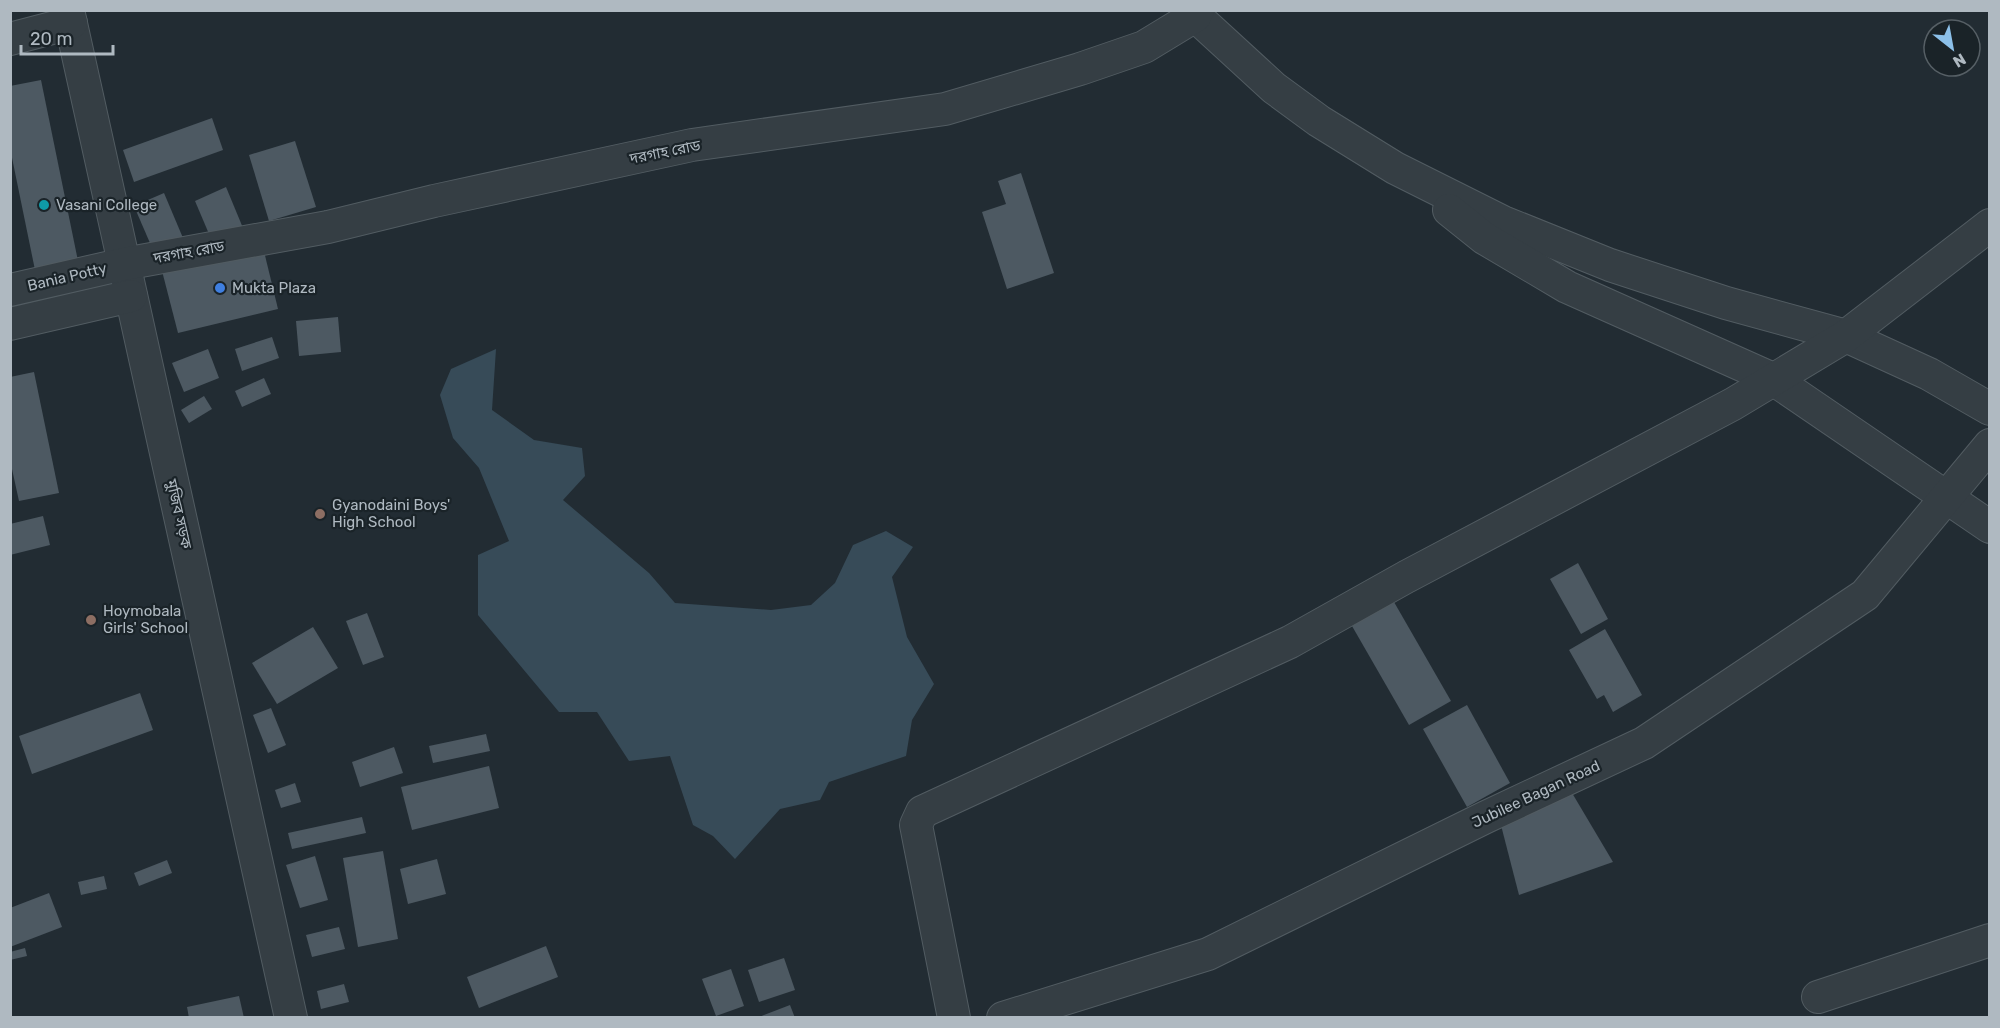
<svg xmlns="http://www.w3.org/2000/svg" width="2000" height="1028" font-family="Rubik,'Noto Sans Bengali',sans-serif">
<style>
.water{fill:#374b58}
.building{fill:#4d5962}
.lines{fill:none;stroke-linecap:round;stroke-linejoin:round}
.minor-casing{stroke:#525c62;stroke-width:34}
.minor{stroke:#353e44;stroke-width:32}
.culture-dot{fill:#0f9aa8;stroke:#1a2328;stroke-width:2}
.shop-dot{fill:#3f7fe0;stroke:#1a2328;stroke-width:2}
.education-dot{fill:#8d6e63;stroke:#1a2328;stroke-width:2}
.labels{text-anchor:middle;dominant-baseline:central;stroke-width:4.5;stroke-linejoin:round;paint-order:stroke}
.street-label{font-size:15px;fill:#afb9c1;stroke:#1a2328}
.poi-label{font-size:15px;fill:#afb9c1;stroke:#1a2328;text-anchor:start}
</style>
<rect width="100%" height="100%" fill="#222c33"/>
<path class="water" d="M496,349L492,410L534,440L582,448L585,476L563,500L649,573L675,603L771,610L811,605L835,583L853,545L886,531L913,547L892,577L907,637L934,684L912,720L906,756L829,782L820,800L780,809L735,859L713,836L693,825L670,756L629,761L597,712H559L478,615V555L509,541L479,468L453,438L440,395L451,369Z"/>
<g class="building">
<path d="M41,80L78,261L35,270L10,148V86Z"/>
<path d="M212,118L223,150L134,182L123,150Z"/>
<path d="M295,141L316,207L269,221L249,155Z"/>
<path d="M1021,173L1054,273L1007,289L982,212L1006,204L998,181Z"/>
<path d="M226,187L243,228L212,241L195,201Z"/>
<path d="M164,193L183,238L153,250L134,206Z"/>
<path d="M261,239L278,309L178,333L161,267Z"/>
<path d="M338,317L341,352L299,356L296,321Z"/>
<path d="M272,337L279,358L242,371L235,349Z"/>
<path d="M208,349L219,378L184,392L172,363Z"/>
<path d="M34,372L59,493L19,501L10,460V377Z"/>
<path d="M264,378L271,394L242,407L235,391Z"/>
<path d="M204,396L212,409L189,423L181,410Z"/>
<path d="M43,516L50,545L10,555V524Z"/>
<path d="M1578,563L1608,619L1581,634L1550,579Z"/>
<path d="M1394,602L1451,701L1409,725L1352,626Z"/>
<path d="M367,613L384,657L363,665L346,621Z"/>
<path d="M313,627L338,668L277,704L252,663Z"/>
<path d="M1605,629L1642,695L1613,712L1604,695L1597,699L1569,650Z"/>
<path d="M140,693L153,730L32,774L19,736Z"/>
<path d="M1467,705L1510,783L1467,807L1423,729Z"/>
<path d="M271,708L286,745L268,753L253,715Z"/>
<path d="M486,734L490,751L433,763L429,746Z"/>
<path d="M394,747L403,773L360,787L352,762Z"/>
<path d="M489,766L499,808L412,830L401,787Z"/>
<path d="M1559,771L1613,862L1519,895L1495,802Z"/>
<path d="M295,783L301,802L281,808L275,790Z"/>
<path d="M362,817L366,833L292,849L288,833Z"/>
<path d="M383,851L398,939L358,947L343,858Z"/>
<path d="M315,856L328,900L300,908L286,865Z"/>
<path d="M437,859L446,894L408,904L400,869Z"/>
<path d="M167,860L172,873L139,886L134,873Z"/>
<path d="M104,876L107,889L81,895L78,882Z"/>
<path d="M49,893L62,927L10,947V908Z"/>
<path d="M339,927L345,949L312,957L306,935Z"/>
<path d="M546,946L558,977L479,1008L467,977Z"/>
<path d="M25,948L27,956L10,960V952Z"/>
<path d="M784,958L795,990L759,1002L748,970Z"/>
<path d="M731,969L744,1006L716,1016L702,979Z"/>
<path d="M344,984L349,1002L321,1009L317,991Z"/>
<path d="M239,996L244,1018H189L187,1007Z"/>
<path d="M790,1005L795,1018H759V1017Z"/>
</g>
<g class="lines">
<g class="minor-casing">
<g id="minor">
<path d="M68,10L291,1018"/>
<path d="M1189,10L1274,88L1319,121L1395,168L1503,222L1610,265L1726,303L1846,336L1929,374L1990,409"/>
<path d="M10,39L71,23"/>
<path d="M1449,210L1484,238L1567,287L1773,379L1990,527"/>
<path d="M10,290L124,264L328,227L434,201L692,145L945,109L1080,69L1144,47L1195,16L1198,10"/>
<path d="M10,324L131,296"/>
<path d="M1818,997L1990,940"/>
<path d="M954,1018L916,825L922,812L1290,642L1406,577L1733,404L1846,336L1990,225"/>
<path d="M1003,1018L1208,954L1486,817L1644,743L1865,595L1990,445"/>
</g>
</g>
<use href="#minor" class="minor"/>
</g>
<circle class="culture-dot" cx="44" cy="205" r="6"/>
<circle class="shop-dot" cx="220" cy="288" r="6"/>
<g class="education-dot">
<circle cx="320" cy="514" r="6"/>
<circle cx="91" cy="620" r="6"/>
</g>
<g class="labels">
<g class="street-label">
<text transform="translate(665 152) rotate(-11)">দরগাহ রোড</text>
<text transform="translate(189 252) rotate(-10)">দরগাহ রোড</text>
<text transform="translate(67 277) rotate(-13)">Bania Potty</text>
<text transform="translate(179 514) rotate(77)">মুজিব সড়ক</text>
<text transform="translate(1536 794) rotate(-25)">Jubilee Bagan Road</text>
</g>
<g class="poi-label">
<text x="56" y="205">Vasani College</text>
<text x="232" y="288">Mukta Plaza</text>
<text x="332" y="505">Gyanodaini Boys'<tspan x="332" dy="17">High School</tspan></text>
<text x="103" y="611">Hoymobala<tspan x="103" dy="17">Girls' School</tspan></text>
</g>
</g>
<rect width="2000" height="1028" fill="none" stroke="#afb9c1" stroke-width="24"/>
<g transform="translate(1952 48) rotate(149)"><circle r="28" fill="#1a2328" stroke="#565f65" stroke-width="1.5"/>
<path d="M0-4.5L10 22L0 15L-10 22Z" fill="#8cc0e9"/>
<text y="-9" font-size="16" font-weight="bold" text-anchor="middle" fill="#afb9c1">N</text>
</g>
<path d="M21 45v9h92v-9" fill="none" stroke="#afb9c1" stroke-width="3"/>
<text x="30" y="45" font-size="18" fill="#afb9c1" stroke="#1a2328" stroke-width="4.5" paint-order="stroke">20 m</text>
</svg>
